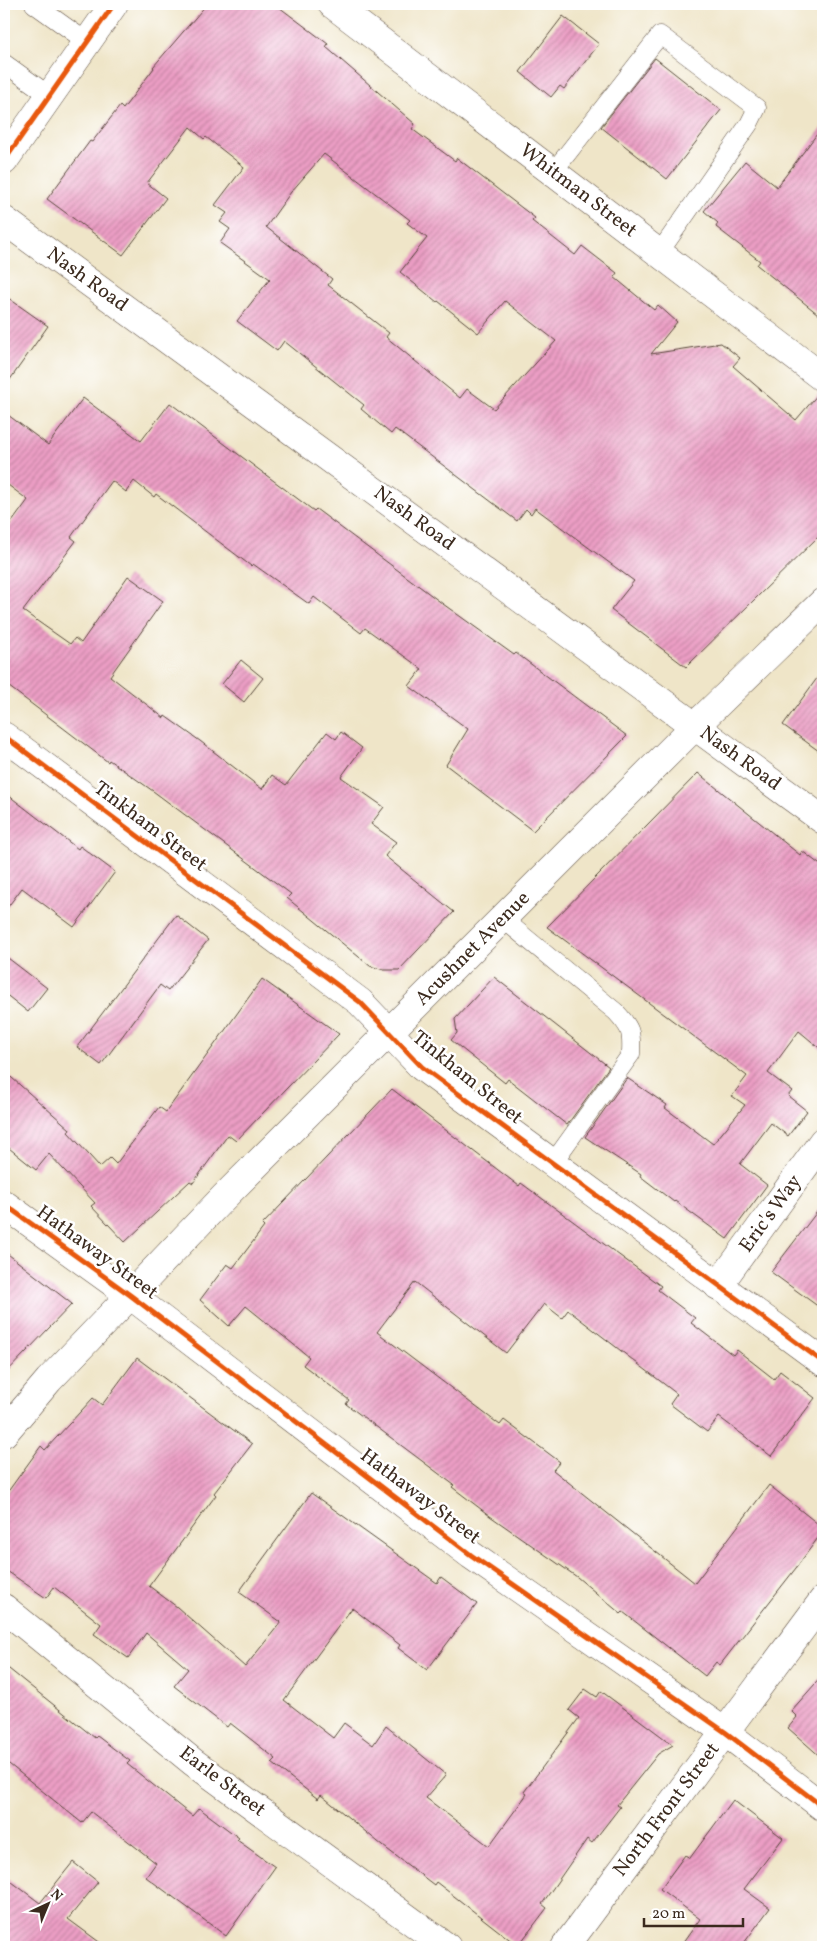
<svg xmlns="http://www.w3.org/2000/svg" width="827" height="1951" font-family="Vollkorn,serif">
<style>
.building{fill:url(#building-hatch);fill-rule:evenodd}
.lines{fill:none;stroke-linecap:round;stroke-linejoin:round}
.service-casing{stroke:#564638;stroke-width:19}
.minor-casing{stroke:#564638;stroke-width:29}
.tertiary-casing{stroke:#564638;stroke-width:29}
.secondary-casing{stroke:#564638;stroke-width:29}
.service{stroke:#fff;stroke-width:18}
.minor{stroke:#fff;stroke-width:28}
.tertiary{stroke:#fff;stroke-width:28}
.secondary{stroke:#fff;stroke-width:28}
.cycleway-casing{stroke:#fff;stroke-width:8}
.cycleway{stroke:#e8590c;stroke-width:5}
.labels{text-anchor:middle;dominant-baseline:central;stroke-width:5;stroke-linejoin:round;paint-order:stroke}
.street-label{font-size:20px;fill:#3b2a1e;stroke:#fff}
</style>
<defs>
<pattern id="building-hatch" width="6" height="6" patternUnits="userSpaceOnUse" patternTransform="scale(1.25)"><rect width="6" height="6" fill="#ec9ec5"/><path d="M-1 1l2-2M0 6l6-6M5 7l2-2" fill="none" stroke="#c0819f"/></pattern>
</defs>
<rect width="100%" height="100%" fill="#fff"/>
<filter id="ink" filterUnits="userSpaceOnUse"><feTurbulence type="fractalNoise" baseFrequency=".02" numOctaves="2"/><feDisplacementMap in="SourceGraphic" scale="10" xChannelSelector="R" yChannelSelector="G"/><feConvolveMatrix kernelMatrix="1 2 1 2 8 2 1 2 1" color-interpolation-filters="sRGB"/></filter>
<filter id="wash" filterUnits="userSpaceOnUse"><feTurbulence type="fractalNoise" baseFrequency=".0096" numOctaves="4" result="noise"/><feDisplacementMap in="SourceGraphic" scale="20" xChannelSelector="R" yChannelSelector="G"/><feGaussianBlur stdDeviation="1.12" result="paint"/><feColorMatrix in="noise" values="0 0 0 0 0 0 0 0 0 0 0 0 0 0 0 0 0 1.4 0 .05"/><feComposite in="paint" operator="in"/></filter>
<g filter="url(#wash)">
<rect width="100%" height="100%" fill="#efe5c8"/>
<g id="blocks">
<g class="building">
<path d="M207,4H275L328,44L326,47L415,124L412,129L455,161L457,158L535,218L532,221L575,255L582,246L617,273L614,277L654,310L658,305L677,322L651,354L721,343L740,358L733,366L796,420L819,393H823V532L686,667L611,610L634,581L535,508L531,514L526,509L517,521L395,429L391,434L361,409L364,405L284,341L277,351L237,321L270,279L220,243L230,229L220,222L227,213L215,205L244,167L206,137L204,139L190,127L147,183L166,198L123,255L47,199L90,141L92,142L120,106L123,109L154,68L153,67ZM324,154L410,220L407,223L427,238L400,272L437,302L438,301L478,333L505,301L556,341L494,409L467,389L460,398L386,337L389,333L328,285L332,279L266,227L291,192Z"/>
<path d="M563,16L599,44L564,89L560,86L551,97L520,72Z"/>
<path d="M655,58L721,110L667,179L601,127Z"/>
<path d="M823,126V318L757,265L760,261L716,227L718,223L704,211L745,161L777,187Z"/>
<path d="M4,295L48,326L4,388Z"/>
<path d="M83,398L141,441L170,403L314,511L316,509L443,604L514,655L516,653L627,736L533,831L446,765L468,729L409,686L422,669L365,628L361,633L314,597L309,604L253,564L251,566L156,494L154,497L134,481L126,492L112,481L71,537L76,541L23,611L70,644L75,638L81,643L128,576L163,601L110,676L164,718L165,716L200,741L262,789L272,775L286,785L327,732L336,739L341,732L362,748L341,777L384,807L371,824L396,842L385,856L454,912L399,970H384L370,966L287,898L291,894L153,791L109,760L108,762L4,683V533L28,500L4,482V412L48,445Z"/>
<path d="M241,660L263,678L244,702L222,684Z"/>
<path d="M823,670V754L783,725Z"/>
<path d="M698,773L800,855L802,851L823,867V1051L799,1031L768,1073L792,1091L788,1096L807,1111L788,1136L771,1123L740,1164L767,1185L727,1239L675,1201L674,1202L640,1176L641,1174L585,1137L627,1078L667,1105L665,1108L713,1144L745,1105L732,1096L747,1076L547,927Z"/>
<path d="M4,792L78,849L80,846L115,872L74,927L22,888L4,912Z"/>
<path d="M176,915L208,940L168,991L160,985L101,1065L77,1047Z"/>
<path d="M4,955L47,988L28,1012L4,993Z"/>
<path d="M494,977L609,1067L567,1125L508,1079L505,1083L451,1040L457,1033L455,1019Z"/>
<path d="M262,979L339,1034L236,1141L228,1135L193,1183L190,1181L125,1242L91,1206L95,1203L49,1154L36,1170L4,1144V1071L70,1129L68,1132L100,1167L110,1158L116,1164L159,1107L166,1112Z"/>
<path d="M392,1089L519,1186L521,1183L661,1286L658,1290L695,1318L691,1323L733,1355L737,1350L774,1379L780,1371L815,1398L771,1456L719,1417L707,1432L670,1404L677,1394L568,1310L562,1318L544,1304L506,1353L415,1282L377,1332L500,1425L504,1420L560,1462L553,1470L695,1583L769,1485L823,1528V1531L796,1568L720,1665L716,1662L705,1676L623,1612L621,1614L577,1577L490,1516L452,1487L454,1485L346,1404L349,1400L303,1365L309,1357L246,1306L229,1326L200,1300L227,1264L233,1268L264,1227L262,1225Z"/>
<path d="M823,1204V1310L771,1272Z"/>
<path d="M4,1251L72,1304L4,1375Z"/>
<path d="M137,1358L252,1444L214,1493L216,1495L149,1586L177,1607L245,1667L281,1622L239,1592L311,1493L437,1583L441,1577L477,1604L427,1670L398,1648L400,1645L352,1608L284,1700L333,1738L344,1723L373,1745L386,1726L446,1775L426,1798L489,1846L527,1794L524,1792L579,1718L569,1710L585,1689L597,1697L601,1691L673,1745L658,1754L617,1805L620,1807L592,1843L587,1839L542,1904L547,1908L518,1946L436,1882L434,1885L383,1846L321,1795L318,1799L272,1763L276,1759L230,1723L227,1727L174,1686L188,1669L146,1633L128,1658L94,1634L101,1624L54,1587L46,1598L4,1569V1497L41,1446L45,1450L93,1398L102,1405Z"/>
<path d="M4,1665L95,1738L97,1736L130,1761L127,1764L192,1816L199,1808L239,1838L237,1840L275,1867L226,1936L146,1877L156,1863L91,1812L82,1823L4,1760Z"/>
<path d="M823,1675V1759L788,1728L797,1717L791,1711Z"/>
<path d="M733,1800L783,1838L744,1889L770,1908L741,1947H680L700,1919L660,1889L685,1855L690,1858Z"/>
<path d="M73,1862L98,1882L68,1919L106,1947H4V1876L40,1903Z"/>
</g>
</g>
</g>
<g filter="url(#ink)">
<use href="#blocks" fill-opacity="0" stroke="#564638" stroke-width="1"/>
<g class="lines">
<g class="service-casing">
<g id="service">
<path d="M34,4L87,42"/>
<path d="M4,63L50,96"/>
<path d="M553,172L660,35L757,108L749,124L659,253"/>
<path d="M503,919L616,1012C631,1028 632,1032 631,1054L552,1164"/>
</g>
</g>
<g class="minor-casing">
<g id="minor">
<path d="M332,4L823,378"/>
<path d="M4,736L360,1002L422,1067L823,1362"/>
<path d="M4,1204L130,1295L471,1555L725,1732L823,1807"/>
<path d="M718,1286L823,1141"/>
<path d="M4,1608L193,1762L447,1947"/>
</g>
</g>
<g class="tertiary-casing">
<path id="tertiary" d="M565,1947L823,1600"/>
</g>
<g class="secondary-casing">
<g id="secondary">
<path d="M4,161L114,4"/>
<path d="M4,220L823,820"/>
<path d="M4,1433L49,1380L224,1197L695,726L823,602"/>
</g>
</g>
<use href="#service" class="service"/>
<use href="#minor" class="minor"/>
<use href="#tertiary" class="tertiary"/>
<use href="#secondary" class="secondary"/>
<g class="cycleway-casing">
<g id="cycleway">
<path d="M4,161L114,4"/>
<path d="M4,736L360,1002L422,1067L823,1362"/>
<path d="M4,1204L130,1295L471,1555L725,1732L823,1807"/>
</g>
</g>
<use href="#cycleway" class="cycleway"/>
</g>
</g>
<g class="labels">
<g class="street-label">
<text transform="translate(578 191) rotate(37)">Whitman Street</text>
<text transform="translate(87 280) rotate(36)">Nash Road</text>
<text transform="translate(414 519) rotate(36)">Nash Road</text>
<text transform="translate(740 759) rotate(36)">Nash Road</text>
<text transform="translate(150 827) rotate(37)">Tinkham Street</text>
<text transform="translate(473 949) rotate(-45)">Acushnet Avenue</text>
<text transform="translate(467 1078) rotate(39)">Tinkham Street</text>
<text transform="translate(771 1214) rotate(-54)">Eric's Way</text>
<text transform="translate(97 1253) rotate(36)">Hathaway Street</text>
<text transform="translate(420 1497) rotate(37)">Hathaway Street</text>
<text transform="translate(222 1782) rotate(37)">Earle Street</text>
<text transform="translate(667 1810) rotate(-53)">North Front Street</text>
</g>
</g>
<rect width="827" height="1951" fill="none" stroke="#fff" stroke-width="20"/>
<g transform="translate(48 1904) rotate(44)" stroke="#ffffff" stroke-width="4" paint-order="stroke">
<path d="M0-4L9 19L0 12L-9 19Z" fill="#3b2a1e"/>
<text y="-8" font-size="14" font-weight="bold" text-anchor="middle" fill="#3b2a1e">N</text>
</g>
<path d="M644 1918v8h99v-8" fill="none" stroke="#3b2a1e" stroke-width="2.5"/>
<text x="652" y="1918" font-size="15" fill="#3b2a1e" stroke="#ffffff" stroke-width="4" paint-order="stroke">20 m</text>
</svg>
